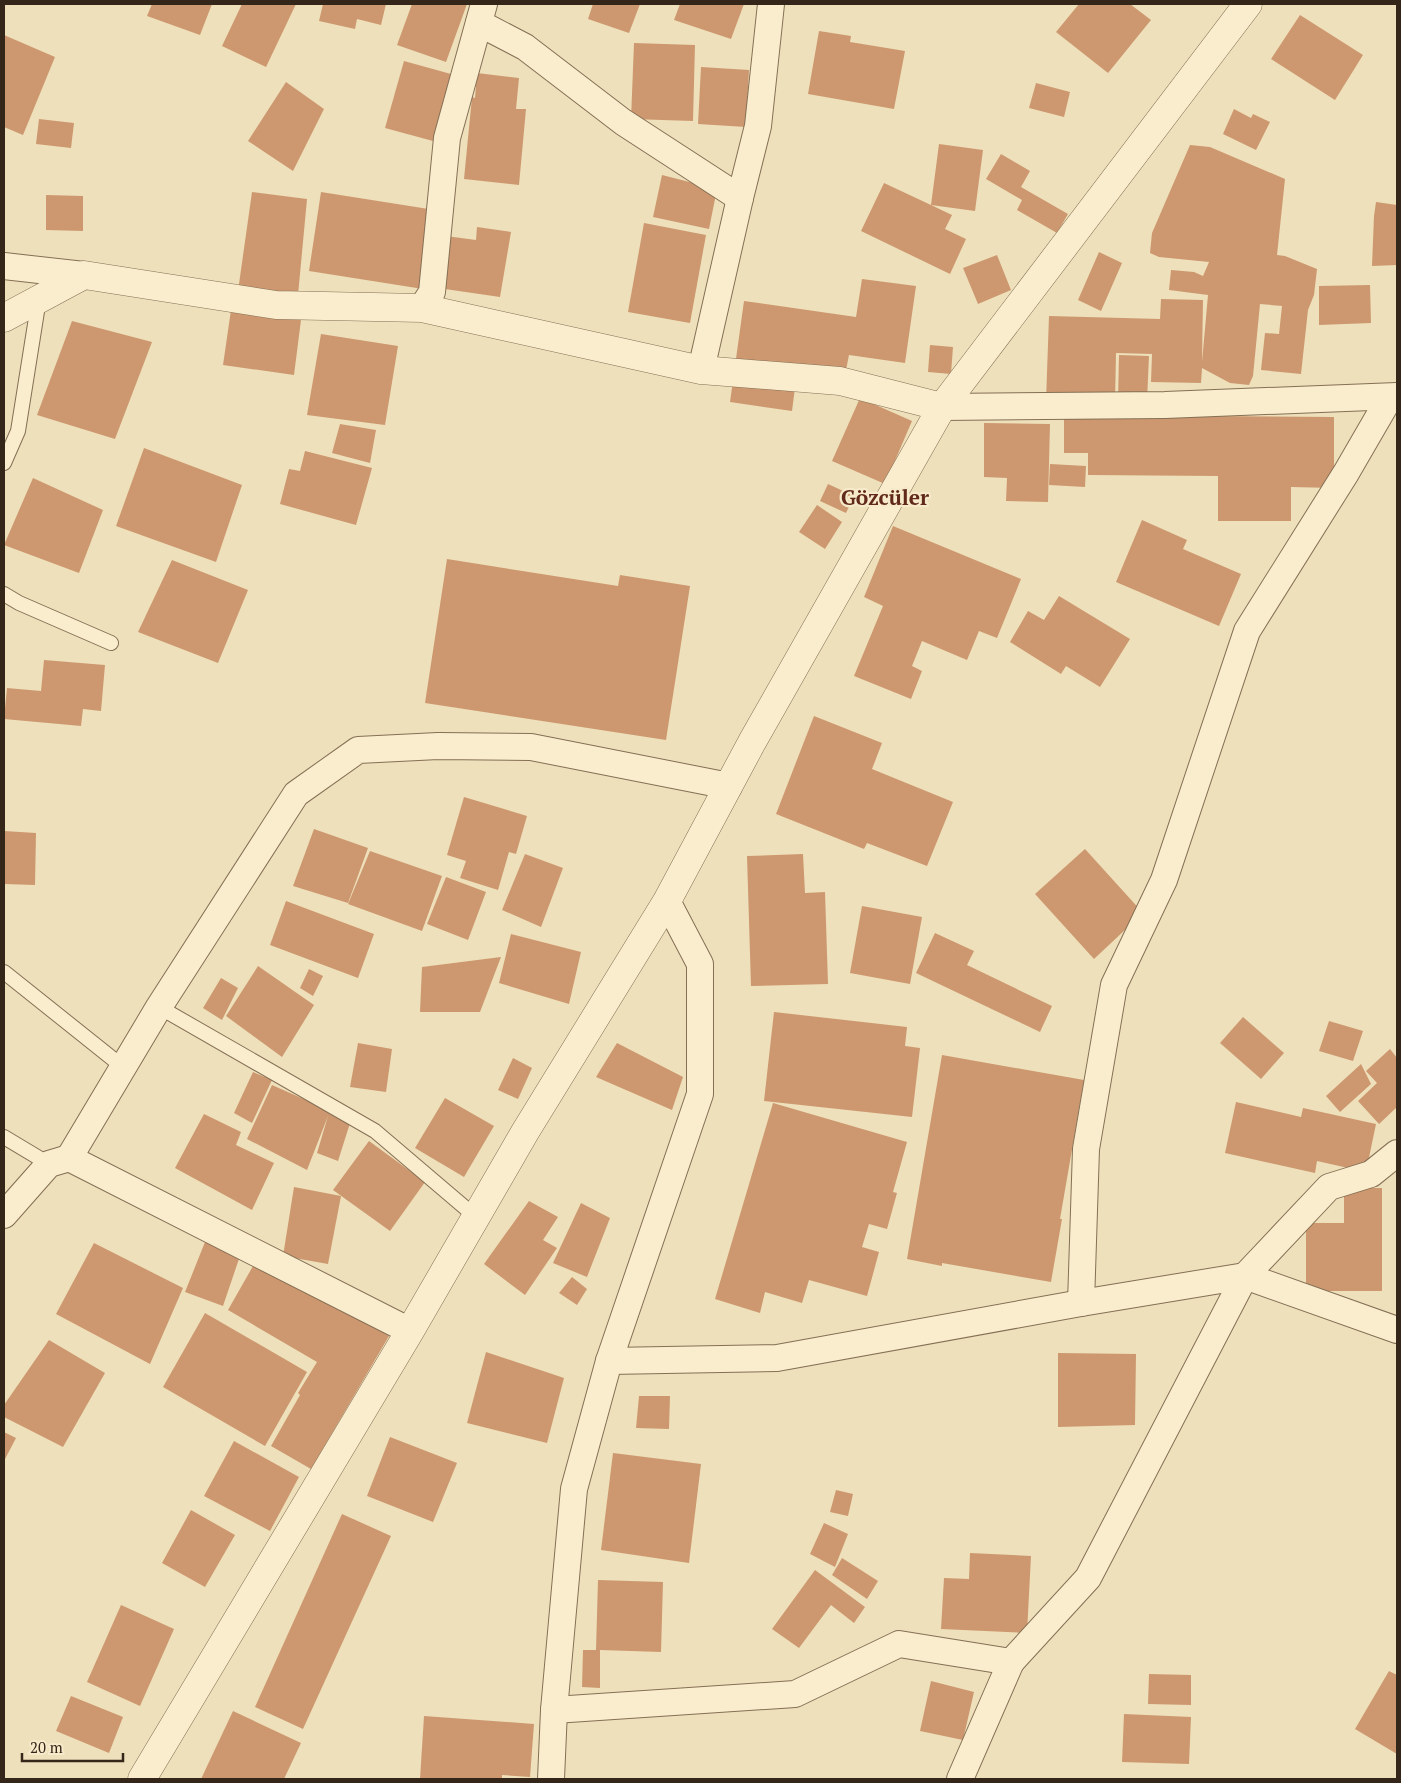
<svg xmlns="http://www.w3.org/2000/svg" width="1401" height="1783" font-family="'PT Serif',serif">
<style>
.building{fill:#cd986f}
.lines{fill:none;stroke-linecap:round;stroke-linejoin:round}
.service-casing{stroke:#856f55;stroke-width:16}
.minor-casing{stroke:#856f55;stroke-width:28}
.tertiary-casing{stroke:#856f55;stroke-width:29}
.service{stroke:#f9edcd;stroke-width:14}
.minor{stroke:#f9edcd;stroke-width:26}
.tertiary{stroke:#f9edcd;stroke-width:28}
.labels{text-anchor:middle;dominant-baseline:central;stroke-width:4.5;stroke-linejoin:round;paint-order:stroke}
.district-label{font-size:21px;font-weight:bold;fill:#612919;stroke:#f6eaca}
</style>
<rect width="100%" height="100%" fill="#eee0bb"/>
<g class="building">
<path d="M152,4H212L200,35L147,16Z"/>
<path d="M242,4H296L266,67L222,46Z"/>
<path d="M323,4H386L381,25L357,19L355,29L319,21Z"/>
<path d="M412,4H467L446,62L397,45Z"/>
<path d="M593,4H640L629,33L588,19Z"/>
<path d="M680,4H744L731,39L674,20Z"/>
<path d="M1079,4H1130L1151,20L1108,73L1056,32Z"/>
<path d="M1300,15L1363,55L1335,100L1271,59Z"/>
<path d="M819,31L851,36L850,42L905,51L894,109L808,94Z"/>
<path d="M4,35L55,57L23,135L4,127Z"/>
<path d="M634,43L695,45L693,121L631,119Z"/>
<path d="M404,61L451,74L433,141L385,128Z"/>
<path d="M701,67L749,70L746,127L698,124Z"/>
<path d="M477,73L519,78L516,109H526L519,185L464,179L472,97L475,98Z"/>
<path d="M286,82L324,109L293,171L248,141Z"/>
<path d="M1036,83L1070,92L1064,117L1029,108Z"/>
<path d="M1234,109L1251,118L1253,114L1270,122L1256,150L1223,134Z"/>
<path d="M39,119L74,123L71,148L36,144Z"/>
<path d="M939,144L983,150L975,211L931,205L952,215L945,229L966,239L950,274L861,231L884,183L931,205Z"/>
<path d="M1190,145L1210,147L1285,179L1277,255L1285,256L1317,269L1314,295L1308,310L1301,374L1261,370L1265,333L1279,334L1282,306L1260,304L1253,376L1249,385L1230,383L1202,368L1201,383L1151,382L1152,354L1116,353L1115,403L1046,401L1049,316L1160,319L1161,299L1203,300L1202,362L1208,295L1169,290L1171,270L1194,272L1203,276L1209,262L1159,257L1150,253L1152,233Z"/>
<path d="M1001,154L1030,171L1021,187L1068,214L1057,233L1017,210L1022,200L986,179Z"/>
<path d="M662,175L717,189L709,229L653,217Z"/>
<path d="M252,192L307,199L298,295L238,291Z"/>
<path d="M321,192L435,210L423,289L309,271Z"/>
<path d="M46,195L83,196V231L46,230Z"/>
<path d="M1376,202L1397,205V265L1372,266L1374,216Z"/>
<path d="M644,223L706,235L690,323L628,312Z"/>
<path d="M477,227L511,232L500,297L438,288L446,236L476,240Z"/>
<path d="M1099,252L1122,263L1101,311L1078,300Z"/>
<path d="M997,255L1011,290L978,304L963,268Z"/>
<path d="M862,279L916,286L905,363L849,355L846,370L798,364L792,411L730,402L744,301L856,317Z"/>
<path d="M1370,285L1371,323L1319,325V286Z"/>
<path d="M231,310L301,320L294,375L223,365Z"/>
<path d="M72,321L152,342L115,439L37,415Z"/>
<path d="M321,334L398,346L385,425L307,415Z"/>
<path d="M930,345L953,347L951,374L928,372Z"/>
<path d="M1119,355L1149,356L1147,401L1118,400Z"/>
<path d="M860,398L912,421L885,484L832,461Z"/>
<path d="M1064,415L1334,417V488L1291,487V521H1218V476L1088,475V453H1064Z"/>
<path d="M984,423L1050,424L1048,502L1006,501L1007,478L984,477Z"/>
<path d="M340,424L376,430L370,463L332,453Z"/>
<path d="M144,448L242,485L216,562L116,526Z"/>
<path d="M305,451L372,468L356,525L280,504L289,469L300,471Z"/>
<path d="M1050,464L1086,466L1085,487L1049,485Z"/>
<path d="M33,478L103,510L79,573L4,545Z"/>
<path d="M828,484L854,496L846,513L820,501Z"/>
<path d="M817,505L842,522L825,549L799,532Z"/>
<path d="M1142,520L1187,540L1183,549L1241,574L1219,626L1116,582Z"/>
<path d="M893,526L1021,579L997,638L979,631L967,660L922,641L912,666L922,671L911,699L854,676L883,606L864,597Z"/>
<path d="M447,559L618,586L620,575L690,586L666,740L425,703Z"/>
<path d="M172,560L248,590L218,663L138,632Z"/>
<path d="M1059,596L1130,639L1100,687L1066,666L1061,674L1010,642L1028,611L1044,620Z"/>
<path d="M44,660L105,665L101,711L83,709L81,726L4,719L7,688L41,691Z"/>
<path d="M814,716L882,743L872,769L953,802L927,866L867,843L864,849L776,814Z"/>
<path d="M464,797L527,816L516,854L509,852L498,890L460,878L466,861L447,855Z"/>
<path d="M314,829L368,848L348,903L293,886Z"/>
<path d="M4,831L36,833L35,885L4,884Z"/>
<path d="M1085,849L1143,913L1094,959L1035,894Z"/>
<path d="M370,851L442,876L422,931L348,904Z"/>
<path d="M525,854L563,868L541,927L502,910Z"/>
<path d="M803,854L805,893L825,892L828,984L751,986L747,856Z"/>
<path d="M446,877L486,892L468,940L427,924Z"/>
<path d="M286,901L374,934L358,978L270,945Z"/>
<path d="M862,906L922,917L910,984L850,973Z"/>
<path d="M935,933L974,951L967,965L1052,1006L1040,1032L916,973Z"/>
<path d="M511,934L581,952L569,1004L499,983Z"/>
<path d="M501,957L480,1012H420L422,967Z"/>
<path d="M258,966L314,1005L282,1057L226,1016Z"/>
<path d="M309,969L323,976L313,996L300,988Z"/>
<path d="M221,978L238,988L222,1020L203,1008Z"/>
<path d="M774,1012L907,1027L905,1046L920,1048L912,1117L764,1101Z"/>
<path d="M1243,1017L1284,1053L1261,1079L1220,1043Z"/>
<path d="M1329,1021L1363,1031L1353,1061L1319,1051Z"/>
<path d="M358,1043L392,1049L386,1092L350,1087Z"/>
<path d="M617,1043L683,1077L672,1110L596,1077Z"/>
<path d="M1390,1049L1397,1058V1107L1379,1124L1358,1101L1377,1083L1366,1071Z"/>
<path d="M942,1055L1084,1080L1060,1219H1062L1051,1282L942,1263V1266L907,1259Z"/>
<path d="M513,1058L532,1068L518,1099L498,1090Z"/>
<path d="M1361,1064L1371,1084L1340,1112L1326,1096Z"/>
<path d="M253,1072L272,1080L252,1123L234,1113Z"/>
<path d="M272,1085L351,1120L338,1161L317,1153L328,1116L307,1170L247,1139Z"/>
<path d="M445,1098L494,1126L464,1177L415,1148Z"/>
<path d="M1236,1102L1301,1117L1303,1108L1376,1124L1366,1172L1317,1161L1315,1173L1225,1153Z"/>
<path d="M773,1103L907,1142L893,1192L897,1193L887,1229L869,1224L862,1247L879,1252L867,1296L809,1280L802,1303L765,1292L760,1313L715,1299Z"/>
<path d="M204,1114L241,1132L236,1145L274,1163L252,1210L175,1168Z"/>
<path d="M369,1141L425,1182L390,1231L333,1190Z"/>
<path d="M294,1187L341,1196L328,1264L283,1256Z"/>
<path d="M1344,1188H1382V1291H1306V1223H1344Z"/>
<path d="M529,1201L558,1217L543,1240L557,1248L525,1295L484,1264Z"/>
<path d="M581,1203L610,1218L587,1277L553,1263Z"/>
<path d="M207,1237L242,1250L223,1306L185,1292Z"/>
<path d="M94,1243L183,1288L150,1364L56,1314Z"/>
<path d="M257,1259L389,1336L311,1469L271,1446L300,1395L298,1393L317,1362L228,1310Z"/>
<path d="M572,1277L587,1289L577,1305L559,1293Z"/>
<path d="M205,1313L307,1372L265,1446L163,1387Z"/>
<path d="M49,1340L105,1373L63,1447L4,1417V1405Z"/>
<path d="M486,1352L564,1378L547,1443L467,1423Z"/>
<path d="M1058,1353L1136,1354L1135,1425L1058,1427Z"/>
<path d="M639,1396H670L669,1429L636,1428Z"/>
<path d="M4,1432L16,1438L4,1461Z"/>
<path d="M390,1437L457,1463L433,1522L367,1496Z"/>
<path d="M234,1441L299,1477L270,1531L204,1496Z"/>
<path d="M613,1453L701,1464L689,1563L601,1550Z"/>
<path d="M836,1490L853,1494L848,1516L830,1512Z"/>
<path d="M191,1510L235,1535L205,1587L162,1563Z"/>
<path d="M342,1514L391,1536L303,1729L255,1707Z"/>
<path d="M824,1523L848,1534L835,1567L810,1554Z"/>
<path d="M970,1553L1031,1556L1027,1633L941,1629L944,1578L969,1579Z"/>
<path d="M842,1558L878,1581L867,1599L832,1575Z"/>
<path d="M815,1570L865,1607L854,1623L831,1605L799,1648L772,1629Z"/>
<path d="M598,1580L663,1582L661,1652L600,1650V1688L582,1687L583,1650H596Z"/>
<path d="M121,1605L174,1629L140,1706L87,1682Z"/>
<path d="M1389,1671L1397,1675V1754L1355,1729Z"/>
<path d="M1149,1674L1191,1675V1705L1148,1704Z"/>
<path d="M931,1681L974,1692L963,1740L920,1731Z"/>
<path d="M71,1696L123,1717L109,1753L56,1731Z"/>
<path d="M233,1711L301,1743L284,1779H201Z"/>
<path d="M1124,1714L1191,1717L1189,1764L1122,1762Z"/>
<path d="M424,1716L534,1724L530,1777L502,1775V1779H420Z"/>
</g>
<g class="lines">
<g class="service-casing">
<g id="service">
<path d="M4,463L18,431L39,299"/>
<path d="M4,594L19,603L111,643"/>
<path d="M4,972L123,1067"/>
<path d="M159,1007L375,1131L476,1217"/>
<path d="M4,1137L49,1164"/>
</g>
</g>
<g class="minor-casing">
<g id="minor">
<path d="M479,23L525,47L623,122L740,198"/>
<path d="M4,266L84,275"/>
<path d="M422,308L432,292L447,138L484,4"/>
<path d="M701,370L740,198L758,126L771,4"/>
<path d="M942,407L1165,405L1397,396"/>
<path d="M69,1158L159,1007L296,794L358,750L438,746L531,747L729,786"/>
<path d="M4,1215L49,1164L69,1158L410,1331"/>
<path d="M1081,1303L1086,1149L1114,985L1164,880L1247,631L1346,473L1390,397"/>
<path d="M609,1361L777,1358L1081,1303L1245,1276L1397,1330"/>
<path d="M554,1710L795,1694L899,1644L1011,1662L1088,1578L1245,1276L1329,1187L1371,1174L1397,1153"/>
<path d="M551,1779L554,1710L574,1489L609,1361L700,1094V964L667,901"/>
<path d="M960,1779L1011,1662"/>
</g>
</g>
<g class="tertiary-casing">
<g id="tertiary">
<path d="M4,318L84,275L276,305L422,308L701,370L840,381L942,407"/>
<path d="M142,1779L410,1331L525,1132L667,901L752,742L942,407L1248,4"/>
</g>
</g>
<use href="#service" class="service"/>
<use href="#minor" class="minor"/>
<use href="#tertiary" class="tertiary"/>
</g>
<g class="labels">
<g class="district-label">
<text x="885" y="497">Gözcüler</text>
</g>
</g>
<rect width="1401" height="1783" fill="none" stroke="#34271a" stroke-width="10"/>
<path d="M22 1753v8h101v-8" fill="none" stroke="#34271a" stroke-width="2.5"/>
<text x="30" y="1753" font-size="15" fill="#34271a" stroke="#f6eaca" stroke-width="4" paint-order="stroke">20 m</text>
</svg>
